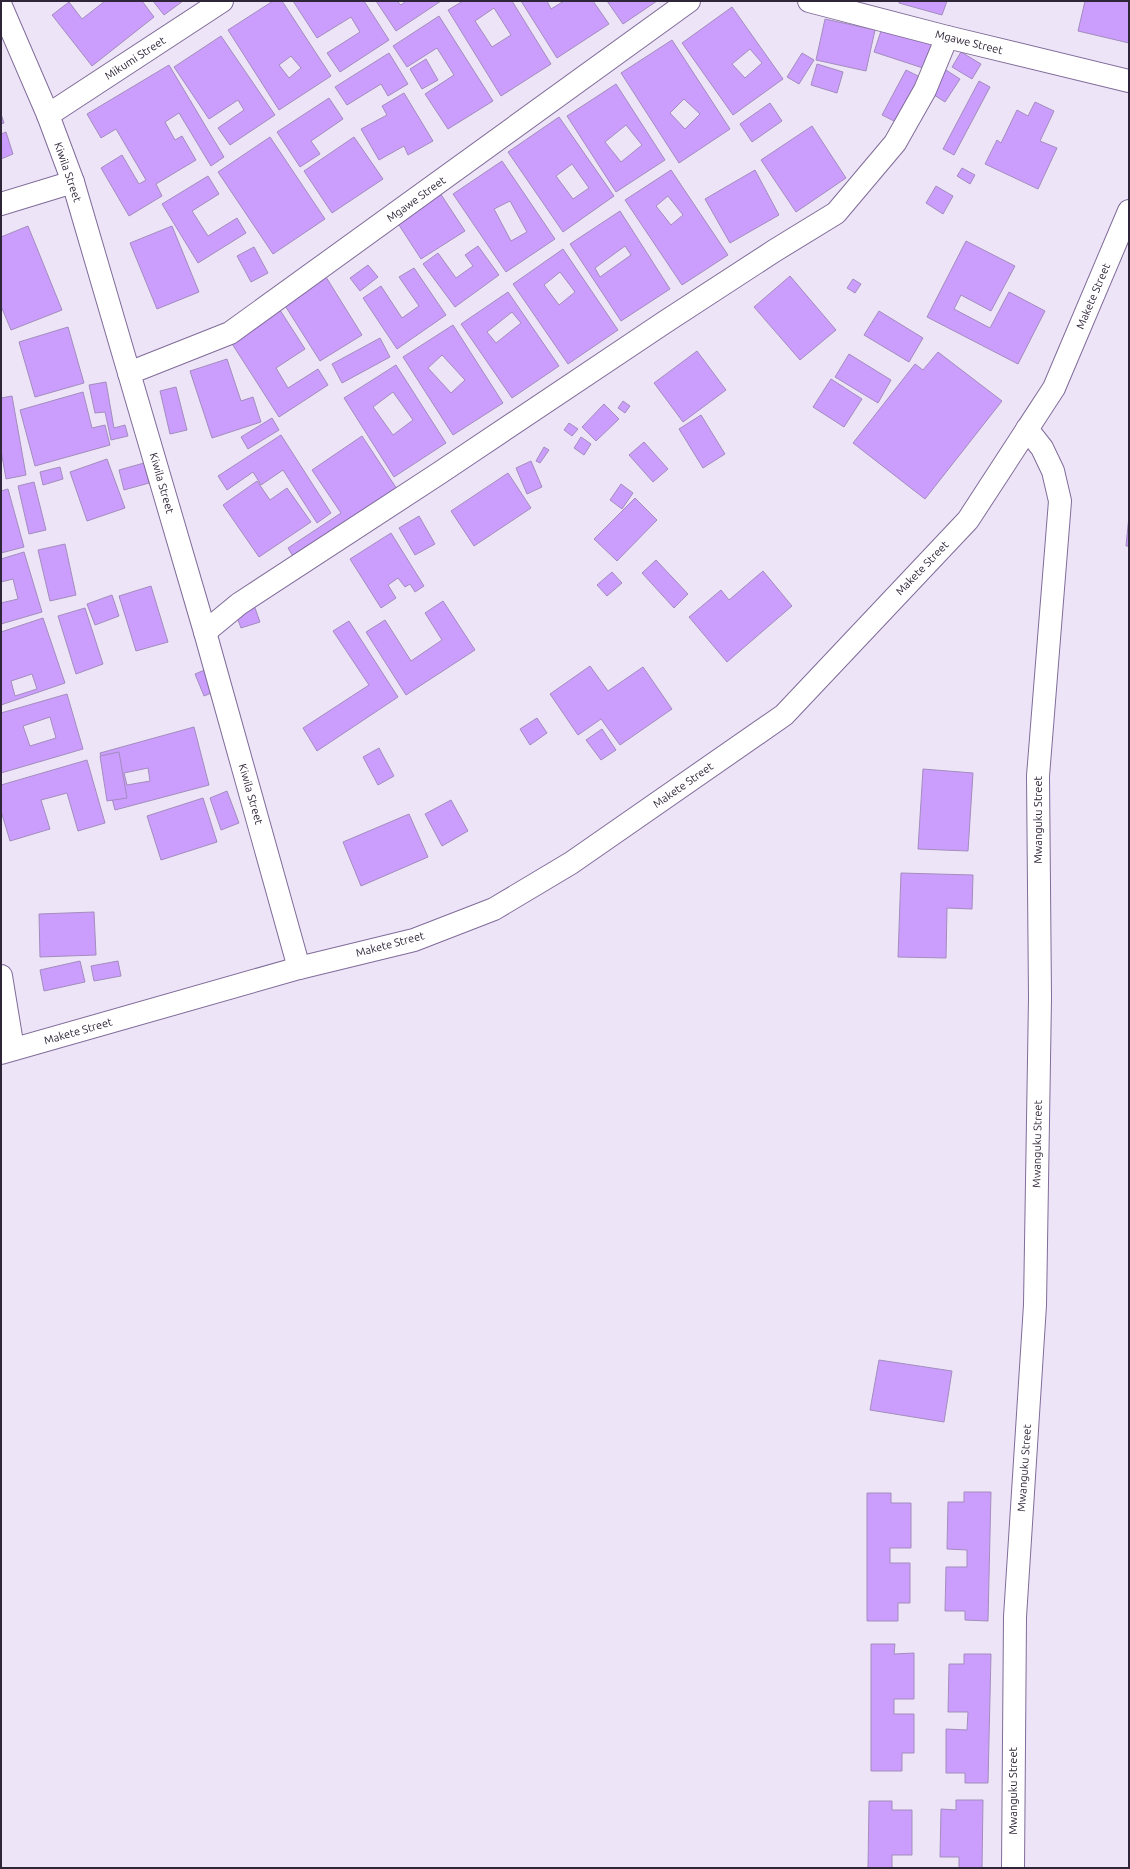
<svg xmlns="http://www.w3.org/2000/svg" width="1130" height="1869" font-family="Ubuntu,sans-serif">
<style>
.building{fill:#cb9dfd;stroke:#a38dbd;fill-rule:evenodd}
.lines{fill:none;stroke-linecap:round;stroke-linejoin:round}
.minor-casing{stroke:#806c99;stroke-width:24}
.minor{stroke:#fff;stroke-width:22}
.labels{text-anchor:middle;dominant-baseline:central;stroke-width:3;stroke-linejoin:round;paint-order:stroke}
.street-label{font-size:11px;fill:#2e2538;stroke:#fff}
</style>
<rect width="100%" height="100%" fill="#ede4f8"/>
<g class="building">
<path d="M105,1H142L154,17L92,66L52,15L69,2L82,19Z"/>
<path d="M153,1H183L164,15Z"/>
<path d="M273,1H282L331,76L279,110L228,30ZM291,56L301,68L289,78L279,65Z"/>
<path d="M293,1H364L389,40L340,72L327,53L360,32L351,17L317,38Z"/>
<path d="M376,1H397L401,5L406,1H441L396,31Z"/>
<path d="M463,1H512L551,64L501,96L448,10ZM494,8L511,35L492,47L475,21Z"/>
<path d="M521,1H547L551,9L564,1H593L609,24L557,58Z"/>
<path d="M607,1H657L623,24Z"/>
<path d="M899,1H947L942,15L899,3Z"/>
<path d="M1085,1H1129V43L1078,31Z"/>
<path d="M732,7L783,79L733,115L682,43ZM750,49L762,63L745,78L732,64Z"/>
<path d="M439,16L493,101L448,129L425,94L454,75L437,48L407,67L393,46Z"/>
<path d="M825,19L875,30L866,71L816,60Z"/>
<path d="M882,28L937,46L929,70L874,52Z"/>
<path d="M221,36L275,115L230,145L218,128L244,110L238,100L209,119L174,67Z"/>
<path d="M672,40L730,129L679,163L621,73ZM684,99L700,114L685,129L670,113Z"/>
<path d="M961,52L981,64L972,79L952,67Z"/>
<path d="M389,53L408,84L388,96L381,84L347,105L335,87Z"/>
<path d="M802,53L814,60L799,84L787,77Z"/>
<path d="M426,59L438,80L422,89L410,69Z"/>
<path d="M817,64L843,72L837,93L811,85Z"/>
<path d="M169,65L224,157L211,166L179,113L165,122L175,140L182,136L196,160L156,184L162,196L129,216L101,168L122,155L139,184L146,180L116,129L101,138L87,114Z"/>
<path d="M906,70L924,79L900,124L882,115Z"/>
<path d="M946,70L960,79L945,102L931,93Z"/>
<path d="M979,81L990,87L954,155L943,149Z"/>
<path d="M616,84L665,160L616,192L567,116ZM626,125L642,145L621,162L605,142Z"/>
<path d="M404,93L433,141L408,155L404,146L379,160L361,129L387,115L382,106Z"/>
<path d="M329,98L343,119L311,141L320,154L300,167L277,132Z"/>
<path d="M1035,102L1054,111L1040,141L1057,148L1038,189L985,164L997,140L1001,143L1017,110L1028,116Z"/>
<path d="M770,103L782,121L752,142L740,124Z"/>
<path d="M1,114L4,123L1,124Z"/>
<path d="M559,117L614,196L563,232L508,152ZM572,164L589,188L573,199L556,176Z"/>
<path d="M812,126L846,178L796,212L761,160Z"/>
<path d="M6,132L13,154L1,159V134Z"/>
<path d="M270,137L325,219L273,254L218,172Z"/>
<path d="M354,137L383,179L332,213L304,171Z"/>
<path d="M502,161L555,239L506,272L453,194ZM510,201L527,232L511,241L494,209Z"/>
<path d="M962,168L975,175L970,184L957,176Z"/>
<path d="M671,170L728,255L682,285L625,200ZM668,196L683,215L671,225L656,206Z"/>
<path d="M755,170L779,215L730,243L705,199Z"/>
<path d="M208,176L219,194L192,211L208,236L237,218L246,233L198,263L162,204Z"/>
<path d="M936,186L953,196L943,214L926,203Z"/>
<path d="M440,193L465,231L421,259L397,222Z"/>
<path d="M620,211L670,289L621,321L570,244ZM625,246L631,255L600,277L595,268Z"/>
<path d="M28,226L62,310L11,330L1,306V237Z"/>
<path d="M172,226L199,292L157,309L130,243Z"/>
<path d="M966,241L1015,266L991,311L961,295L954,309L990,328L1009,292L1045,311L1018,364L927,317Z"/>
<path d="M478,246L499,275L455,307L423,264L438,253L456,278L473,266L465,255Z"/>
<path d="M254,247L268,273L251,282L237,256Z"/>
<path d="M563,249L618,330L568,364L513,284ZM560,272L575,292L559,305L544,285Z"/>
<path d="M368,265L378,277L360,291L350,278Z"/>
<path d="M414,268L446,315L397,349L363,298L381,286L402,318L419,306L399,277Z"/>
<path d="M790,276L836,330L800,360L754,307Z"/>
<path d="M326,277L362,335L320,361L284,304Z"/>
<path d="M853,279L861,284L855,293L847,288Z"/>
<path d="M508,292L559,366L512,398L461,324ZM512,312L521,323L496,343L487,332Z"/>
<path d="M278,307L305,349L276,368L288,388L318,369L328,385L279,417L229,339Z"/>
<path d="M879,311L923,338L909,362L864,335Z"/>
<path d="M453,325L503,403L453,435L403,357ZM442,355L465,380L451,393L428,368Z"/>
<path d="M68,327L84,383L35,397L19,342Z"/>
<path d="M380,338L390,357L342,383L332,364Z"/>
<path d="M697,351L726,390L683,422L654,383Z"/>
<path d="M938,352L1002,401L925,499L853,443L915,364L923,370Z"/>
<path d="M849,354L891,380L878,403L835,377Z"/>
<path d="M227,359L241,401L253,397L261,422L212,438L190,371Z"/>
<path d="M396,365L446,443L394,477L344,398ZM393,392L413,420L393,435L373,407Z"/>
<path d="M831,379L862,399L844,427L813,407Z"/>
<path d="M106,382L114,428L125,425L128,436L111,440L105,412L95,413L89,385Z"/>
<path d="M176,387L187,430L170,434L160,391Z"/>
<path d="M83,392L92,428L105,425L110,445L35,466L20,410Z"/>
<path d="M12,396L26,475L6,479L1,450V398Z"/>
<path d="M623,401L630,406L625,413L618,408Z"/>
<path d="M604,404L619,419L596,441L582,427Z"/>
<path d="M701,415L725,454L703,468L679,429Z"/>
<path d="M272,418L279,430L248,449L241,437Z"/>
<path d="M569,423L578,429L572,436L564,430Z"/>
<path d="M281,435L331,513L317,523L283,470L261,485L253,472L227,490L218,476Z"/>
<path d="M362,436L397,489L294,558L288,548L341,513L312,470Z"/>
<path d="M581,437L591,444L584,455L574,448Z"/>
<path d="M644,442L668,469L653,482L629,455Z"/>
<path d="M544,447L549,450L540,463L536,461Z"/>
<path d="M107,459L125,508L87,521L70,472Z"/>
<path d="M531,461L542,487L527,494L516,468Z"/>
<path d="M144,463L149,483L124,490L119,470Z"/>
<path d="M60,467L63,479L43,485L40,472Z"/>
<path d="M508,473L531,508L474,546L451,511Z"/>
<path d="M257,481L270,500L287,488L311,522L259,557L223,505Z"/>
<path d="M34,482L46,530L29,534L18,486Z"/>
<path d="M621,484L633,493L622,509L610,500Z"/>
<path d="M8,489L24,547L1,553V491Z"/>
<path d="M635,498L657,520L617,561L594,539Z"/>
<path d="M419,516L435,544L415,555L399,528Z"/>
<path d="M1129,516V546H1126Z"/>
<path d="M391,533L424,586L415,592L410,584L405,587L398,578L388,585L396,598L381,608L350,559Z"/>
<path d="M65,544L76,595L50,601L38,550Z"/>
<path d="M24,552L42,612L1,624V603L18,599L13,579L1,582V559Z"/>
<path d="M656,560L688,594L674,608L642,573Z"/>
<path d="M763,571L792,606L727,662L689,617L721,590L729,600Z"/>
<path d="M612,572L622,583L607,596L597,585Z"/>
<path d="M151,586L168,642L136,651L119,596Z"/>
<path d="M112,595L119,616L95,625L87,604Z"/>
<path d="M443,601L475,650L406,695L366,632L385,620L411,661L442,640L425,613Z"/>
<path d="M254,605L260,622L241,628L235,612Z"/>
<path d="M85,608L103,664L76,674L58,616Z"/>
<path d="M43,618L65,683L1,705V632ZM32,674L37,689L15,696L11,681Z"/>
<path d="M349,621L398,697L317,751L303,728L369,685L333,631Z"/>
<path d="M590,666L608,691L643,667L672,709L620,745L601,719L578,735L550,694Z"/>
<path d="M212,667L221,689L204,696L195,674Z"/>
<path d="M67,694L83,749L1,773V713ZM50,717L56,738L30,746L23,726Z"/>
<path d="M537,718L547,733L530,745L520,729Z"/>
<path d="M194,727L209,785L115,810L100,753ZM148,768L150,781L127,785L124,773Z"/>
<path d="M602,729L616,750L601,760L586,740Z"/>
<path d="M379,748L394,776L378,785L363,757Z"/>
<path d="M119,752L127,798L107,801L100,756Z"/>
<path d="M87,760L105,823L78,831L67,793L41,800L50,829L10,841L1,811V785Z"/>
<path d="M923,769L973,773L968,851L918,849Z"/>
<path d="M227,791L239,823L221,830L210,798Z"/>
<path d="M203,798L217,842L161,860L147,816Z"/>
<path d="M451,800L468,831L442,846L425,814Z"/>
<path d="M409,814L428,857L361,886L343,842Z"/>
<path d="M901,873L973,875L972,909L947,908L946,958L898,957Z"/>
<path d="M94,912L96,955L40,957L39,914Z"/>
<path d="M80,961L85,982L44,991L40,970Z"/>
<path d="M118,961L121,976L94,981L91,966Z"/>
<path d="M879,1360L952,1371L944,1422L870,1410Z"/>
<path d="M964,1492H991L988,1621L965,1620V1611H945L946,1567H967V1550L947,1549L948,1502H964Z"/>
<path d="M867,1493H891V1503H911V1548H890V1563H910V1603H898V1621H867Z"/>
<path d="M871,1644H895L894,1654L914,1653V1699H894V1714H914V1753H902V1771H871Z"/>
<path d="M964,1654H991L988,1783H965V1773H946V1729L967,1730L968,1712H948L949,1664H964Z"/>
<path d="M956,1800H983L982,1868H959V1857H940L941,1809L956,1810Z"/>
<path d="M869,1801H892V1810H912V1855H892V1868H868Z"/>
</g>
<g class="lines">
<g class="minor-casing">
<g id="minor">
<path d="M809,1L947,37L1129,81"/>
<path d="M1,6L48,115L73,182L205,632L299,968"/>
<path d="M48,115L222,1"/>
<path d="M1,204L73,182"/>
<path d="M129,373L230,333L689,1"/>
<path d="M205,632L239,604L438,474L665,322L774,251L836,213L895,143L925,90L947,37"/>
<path d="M1,976L13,1049"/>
<path d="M1,1053L299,968L414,940L494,909L571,863L784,715L968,520L1054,388L1129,211"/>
<path d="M1013,1868L1015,1617L1035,1305L1040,998L1038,776L1060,501L1053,471L1042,448L1027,429"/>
</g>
</g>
<use href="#minor" class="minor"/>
</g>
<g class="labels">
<g class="street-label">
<text transform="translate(969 42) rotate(14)">Mgawe Street</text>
<text transform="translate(135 58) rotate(-33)">Mikumi Street</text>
<text transform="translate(68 172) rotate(71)">Kiwila Street</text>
<text transform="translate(416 199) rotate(-36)">Mgawe Street</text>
<text transform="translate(1093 296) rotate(-67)">Makete Street</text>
<text transform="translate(162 483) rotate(74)">Kiwila Street</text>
<text transform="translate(922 568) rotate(-46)">Makete Street</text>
<text transform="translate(683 785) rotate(-35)">Makete Street</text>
<text transform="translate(251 794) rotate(74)">Kiwila Street</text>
<text transform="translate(1038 820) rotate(-90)">Mwanguku Street</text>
<text transform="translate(390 944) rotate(-15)">Makete Street</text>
<text transform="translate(78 1031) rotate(-16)">Makete Street</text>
<text transform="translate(1037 1144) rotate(-89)">Mwanguku Street</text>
<text transform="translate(1024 1468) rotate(-86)">Mwanguku Street</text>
<text transform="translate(1013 1791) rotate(-90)">Mwanguku Street</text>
</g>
</g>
<rect width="1130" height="1869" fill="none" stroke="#2e2538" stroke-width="4"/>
</svg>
